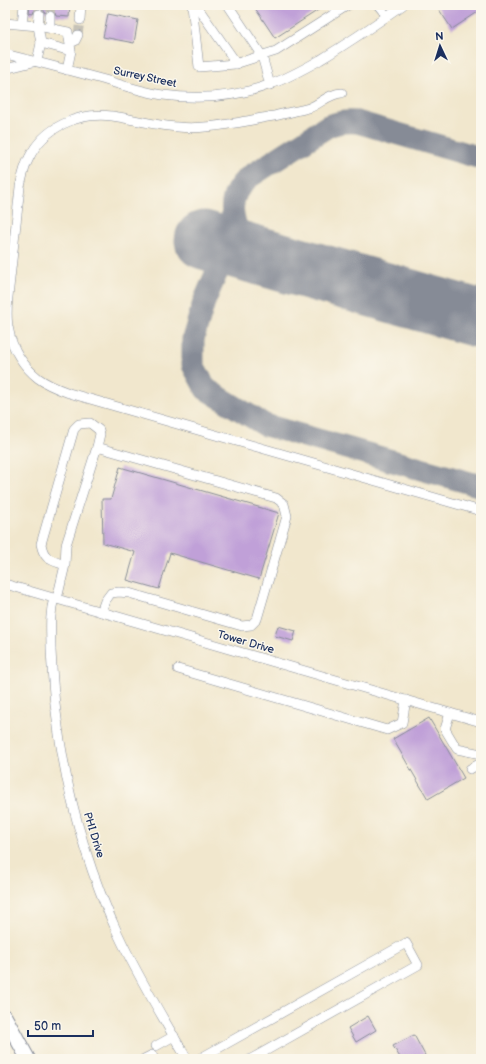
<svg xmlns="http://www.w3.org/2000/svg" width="486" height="1064" font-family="'Balsamiq Sans',sans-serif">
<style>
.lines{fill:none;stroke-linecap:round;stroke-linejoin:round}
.taxiway{stroke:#868b96;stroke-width:23}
.runway{stroke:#868b96;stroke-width:59}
.building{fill:#c0a0d8}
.minor-tunnel{stroke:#c6c2b7;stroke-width:9;stroke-dasharray:9 4.5;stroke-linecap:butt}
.minor-casing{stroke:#868b96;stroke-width:10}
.highway-casing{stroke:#868b96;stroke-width:16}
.minor{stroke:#fff;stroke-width:9}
.highway{stroke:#fff;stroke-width:14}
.labels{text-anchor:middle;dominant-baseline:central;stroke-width:3;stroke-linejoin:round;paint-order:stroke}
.street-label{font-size:11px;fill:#1b2f5e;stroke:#fbf7ec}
</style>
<rect width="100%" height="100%" fill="#fbf7ec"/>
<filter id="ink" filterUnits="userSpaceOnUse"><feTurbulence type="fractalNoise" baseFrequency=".025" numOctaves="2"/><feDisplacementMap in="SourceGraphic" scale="8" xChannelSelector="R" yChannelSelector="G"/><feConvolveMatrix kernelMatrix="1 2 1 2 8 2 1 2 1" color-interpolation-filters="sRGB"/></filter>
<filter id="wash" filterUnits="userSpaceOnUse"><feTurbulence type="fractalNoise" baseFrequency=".012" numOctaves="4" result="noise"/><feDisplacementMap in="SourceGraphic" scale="16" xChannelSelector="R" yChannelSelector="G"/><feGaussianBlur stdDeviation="0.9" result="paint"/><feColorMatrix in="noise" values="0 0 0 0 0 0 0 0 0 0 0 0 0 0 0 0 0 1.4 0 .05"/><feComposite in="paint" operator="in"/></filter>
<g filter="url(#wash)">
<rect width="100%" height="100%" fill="#f1e7cd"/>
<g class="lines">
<path class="taxiway" d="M481,158L357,122C346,121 338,122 328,126L249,177C221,200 235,224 245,252L219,267L204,302L193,339V365L206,389L265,425L481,486"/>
<path class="runway" d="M204,240L481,319"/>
</g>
<g id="blocks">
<g class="building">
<path d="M30,5H70L69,17L56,16L55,13L50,10L47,11L45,13L43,9L40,8L36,9L34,11L33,14L29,13Z"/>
<path d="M253,5H326L275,38Z"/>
<path d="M436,5H481V10L452,29Z"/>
<path d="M108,14L138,20L134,43L103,37Z"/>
<path d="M120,467L279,513L259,579L170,553L159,589L127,580L135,552L103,543L102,499H111Z"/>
<path d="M278,626L296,631L293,641L275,636Z"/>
<path d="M429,718L464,778L428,799L393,739Z"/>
<path d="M368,1016L376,1030L356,1042L348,1028Z"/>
<path d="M414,1035L427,1059H401L393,1046Z"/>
</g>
</g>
</g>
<g filter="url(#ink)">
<use href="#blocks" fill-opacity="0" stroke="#868b96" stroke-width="1"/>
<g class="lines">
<g class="minor-tunnel">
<path d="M39,14V5"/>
<path d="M50,16L51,5"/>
<path d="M78,35L80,20"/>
</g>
<g class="minor-casing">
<g id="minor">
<path d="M192,5L199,67L235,64L276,51L348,5"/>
<path d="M196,5L237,64"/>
<path d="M228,5L262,56L270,85"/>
<path d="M378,5L387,16"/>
<path d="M80,20L81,5"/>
<path d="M5,23L38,26L68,32L71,51L67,70"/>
<path d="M22,24L24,5"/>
<path d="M50,28V16"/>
<path d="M70,42L75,41L78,35"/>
<path d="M41,43L71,51"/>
<path d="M5,54C38,62 72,71 105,80C124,86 144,92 163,95C200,100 237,97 271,84C288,78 304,69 320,60C348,43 376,24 403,5"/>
<path d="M5,69L37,61L41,43L38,26L39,14"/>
<path d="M342,93C330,93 320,104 309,108C298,111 285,113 274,116C261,118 248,121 235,123C218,126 195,129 178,127C156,126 134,119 112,116C78,112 44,127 29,158C24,167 22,178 20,187L8,297C7,308 6,320 9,331C12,349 24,367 38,378C47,385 58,389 69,393L481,511"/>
<path d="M97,447L276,498L284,504L287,516L257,619L251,625L242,626L129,593L119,592L111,593L105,601L101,612"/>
<path d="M5,584L481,722"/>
<path d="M54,598C49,615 51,632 51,650C52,668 53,686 55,704C64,784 84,861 118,934C138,977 163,1018 187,1059"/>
<path d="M57,599L65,565L66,545L97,447L100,434L99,430L90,423L79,424L74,429L41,544C44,560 51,560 65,565"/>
<path d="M178,669L387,730L402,723L406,700"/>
<path d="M450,713L445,729L457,749L481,754"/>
<path d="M470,769L481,763"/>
<path d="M156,1046L174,1036"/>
<path d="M144,1059L152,1055L154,1059"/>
<path d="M199,1059L406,943L418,965L251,1059"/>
</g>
</g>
<g class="highway-casing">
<path id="highway" d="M5,1017L28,1059"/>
</g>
<use href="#minor" class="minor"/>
<use href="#highway" class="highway"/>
</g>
</g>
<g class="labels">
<g class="street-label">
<text transform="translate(145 77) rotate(12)">Surrey Street</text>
<text transform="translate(246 642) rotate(16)">Tower Drive</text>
<text transform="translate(94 835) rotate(73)">PHI Drive</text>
</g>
</g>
<rect width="486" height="1064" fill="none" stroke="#fbf7ec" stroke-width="20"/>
<g transform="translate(440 46) rotate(356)" stroke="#fbf7ec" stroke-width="3" paint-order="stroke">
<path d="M0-3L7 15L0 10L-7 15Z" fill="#1b2f5e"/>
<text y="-6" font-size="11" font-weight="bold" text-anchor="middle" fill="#1b2f5e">N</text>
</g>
<path d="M28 1030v6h65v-6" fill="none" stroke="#1b2f5e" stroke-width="2"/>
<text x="34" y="1030" font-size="12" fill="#1b2f5e" stroke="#fbf7ec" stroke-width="3" paint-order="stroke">50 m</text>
</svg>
